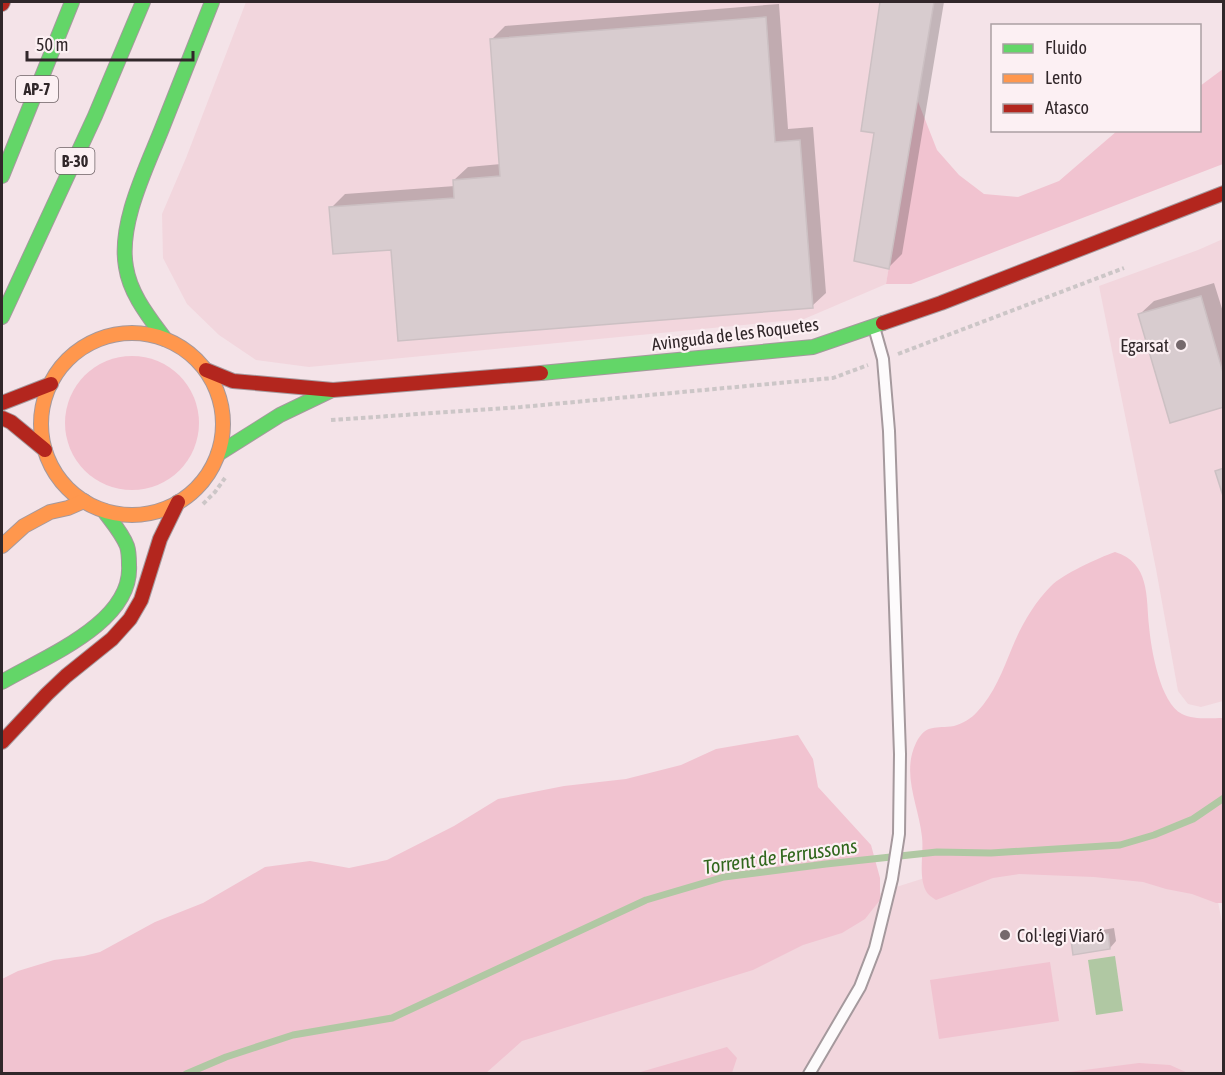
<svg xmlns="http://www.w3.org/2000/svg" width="1225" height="1075" font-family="'Asap Condensed',sans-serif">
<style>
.built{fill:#f2d6dd}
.green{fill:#f1c3d0}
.water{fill:#b0c8a3}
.shadow{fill:#0003}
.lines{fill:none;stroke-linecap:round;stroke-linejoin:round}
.stream{stroke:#b0c8a3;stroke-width:7}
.building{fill:#d8cccf;stroke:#ccc0c3;stroke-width:1.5}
.lane-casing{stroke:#a5999d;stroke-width:14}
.fast-casing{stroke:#a5999d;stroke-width:16}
.slow-casing{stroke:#a5999d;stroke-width:16}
.jam-casing{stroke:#a5999d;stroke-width:16}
.path{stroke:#ccc6c7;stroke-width:4;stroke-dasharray:4.5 3;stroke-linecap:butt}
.lane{stroke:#fdfbfc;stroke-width:10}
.fast{stroke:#63d668;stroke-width:14}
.slow{stroke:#ff974d;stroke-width:14}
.jam{stroke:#b3261e;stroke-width:14}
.poi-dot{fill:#75696c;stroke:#fcf0f3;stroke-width:2}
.labels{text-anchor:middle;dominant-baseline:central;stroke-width:4.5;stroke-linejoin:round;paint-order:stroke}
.shield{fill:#fcf0f3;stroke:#6e6366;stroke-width:1.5}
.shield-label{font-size:16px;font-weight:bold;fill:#31272a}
.street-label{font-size:18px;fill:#31272a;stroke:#fcf0f3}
.poi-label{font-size:18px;fill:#31272a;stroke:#fcf0f3;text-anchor:end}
.water-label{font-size:20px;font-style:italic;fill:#30661c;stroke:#fcf0f3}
</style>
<rect width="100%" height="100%" fill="#f4e3e8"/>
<g class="built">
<path d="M246,2H934L886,284L804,319L309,367L256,360L219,335L187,304L163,258L162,214L186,158Z"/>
<path d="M1223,239V701L1201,707L1188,704L1178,691L1156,569L1099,286L1198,250Z"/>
<path d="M1197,791L1223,928V1073L460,1074L517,1033L771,941L890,889Z"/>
</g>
<g class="green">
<path d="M1223,69V164L911,284H886L917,99L937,150L959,175L984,194L1018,197L1059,181L1117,131L1200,130V86Z"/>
<circle cx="132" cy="423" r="67"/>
<path d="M1115,552C1150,563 1146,596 1149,626C1151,649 1160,703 1182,714C1194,720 1211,718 1223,718V903H1216L1192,894L1166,889L1143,882L1094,877L1019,874L993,878L936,900C932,897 928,895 926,891C918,875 924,854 922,837C919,806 901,774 916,743C926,723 936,729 954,726C962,724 972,718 977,712C994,694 1003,670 1012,648C1021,626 1034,603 1051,586C1063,574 1098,558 1115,552Z"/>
<path d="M798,735L813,759L818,787L871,845L880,878V900L865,919L842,933L803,945L753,970L522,1041L486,1073H2V979L18,971L54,960L84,956L100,952L155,922L203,903L265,867L310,861L349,868L387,860L454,826L498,799L564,786L626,779L681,765L716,749Z"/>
<path d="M1050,962L1059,1021L939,1039L930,980Z"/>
<path d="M727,1047L737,1058L732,1073H637Z"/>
<path d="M1139,1063L1170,1065L1188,1073H1061Z"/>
</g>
<path class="water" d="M1115,956L1123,1011L1096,1015L1088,960Z"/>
<g class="shadow">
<path d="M882,2H944L902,254L888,268L876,132L863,130Z"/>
<path d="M779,4L788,129L813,127L826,293L812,306L392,248L331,208L345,194L455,186L454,180L468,167L501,164L492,39L505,26Z"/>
<path d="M1214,283L1224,315V406L1140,314L1154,301Z"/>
<path d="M1114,928L1116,941L1110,948L1072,940L1079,934Z"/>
</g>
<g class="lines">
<path class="stream" d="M186,1074L226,1057L293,1035L392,1018L646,900L724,877L826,864L937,852L991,853L1120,845L1154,835L1193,819L1224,798"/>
</g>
<g class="building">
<path d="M880,2H934L889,269L854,261L874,133L861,131Z"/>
<path d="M766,17L775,142L800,140L813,308L398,341L391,250L333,254L329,207L454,198L453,180L500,176L490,39Z"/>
<path d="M1201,296L1224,376V407L1170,423L1138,314Z"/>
<path d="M1224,468V499L1215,471Z"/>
<path d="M1108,934L1110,949L1073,955L1071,940Z"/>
</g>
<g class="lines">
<g class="lane-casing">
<path id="lane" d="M809,1074L860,987L875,948L892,879L899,834L900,754L889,431L883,359L874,327"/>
</g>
<g class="fast-casing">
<g id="fast">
<path d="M2,176L72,2"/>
<path d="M2,317L95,116L143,2"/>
<path d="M165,339C149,317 130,294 126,267C118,223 147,167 163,126C179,85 196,43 212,2"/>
<path d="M541,373L813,347L883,323"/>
<path d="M218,454L280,415L330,391"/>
<path d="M2,682C44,657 133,623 129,565C129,558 129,552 127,546C122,533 112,522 104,511"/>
</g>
</g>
<g class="slow-casing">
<g id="slow">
<circle cx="132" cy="424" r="91"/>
<path d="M2,546L24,526L50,512L68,508L84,501"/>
</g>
</g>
<g class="jam-casing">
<g id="jam">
<path d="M2,4L3,2"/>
<path d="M883,323L941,303L1224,193"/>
<path d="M206,370L233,381L333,390L541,373"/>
<path d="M2,403L51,384"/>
<path d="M2,418L11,422L45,450"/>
<path d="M2,742L47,694L66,676L112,639L130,619L141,600L160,539L178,502"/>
</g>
</g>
<g class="path">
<path d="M898,354L1124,268"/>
<path d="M331,420L521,407L833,378L868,365"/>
<path d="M203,504L215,492L225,478"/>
</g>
<use href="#lane" class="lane"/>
<use href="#fast" class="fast"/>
<use href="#slow" class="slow"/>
<use href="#jam" class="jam"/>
</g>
<g class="poi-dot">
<circle cx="1181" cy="345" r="6"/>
<circle cx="1005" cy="935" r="6"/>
</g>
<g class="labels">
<g class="shield">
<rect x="16" y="76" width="42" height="26" rx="4.5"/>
<rect x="55.5" y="148" width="39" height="26" rx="4.5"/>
</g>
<g class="shield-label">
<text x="37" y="89">AP-7</text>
<text x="75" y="161">B-30</text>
</g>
<g class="street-label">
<text transform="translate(735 334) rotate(-7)">Avinguda de les Roquetes</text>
</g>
<g class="poi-label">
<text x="1169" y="345">Egarsat</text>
<text x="1017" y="935" text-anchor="start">Col·legi Viaró</text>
</g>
<g class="water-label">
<text transform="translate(780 856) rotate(-8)">Torrent de Ferrussons</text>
</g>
</g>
<rect width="1225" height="1075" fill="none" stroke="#31272a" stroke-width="6"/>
<rect x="991" y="24" width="210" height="108" fill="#fcf0f3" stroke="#aba0a3" stroke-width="1.5"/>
<rect x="1003" y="44" width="30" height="9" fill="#63d668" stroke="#aba0a3" stroke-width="1.5"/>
<text x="1045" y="54" font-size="18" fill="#31272a">Fluido</text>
<rect x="1003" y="74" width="30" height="9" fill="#ff974d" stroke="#aba0a3" stroke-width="1.5"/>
<text x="1045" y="84" font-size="18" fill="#31272a">Lento</text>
<rect x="1003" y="104" width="30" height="9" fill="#b3261e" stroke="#aba0a3" stroke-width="1.5"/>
<text x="1045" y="114" font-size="18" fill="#31272a">Atasco</text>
<path d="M27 51v9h166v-9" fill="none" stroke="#31272a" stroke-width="3"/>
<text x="36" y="51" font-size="18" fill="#31272a" stroke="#fcf0f3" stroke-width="4.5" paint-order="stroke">50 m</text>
</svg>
